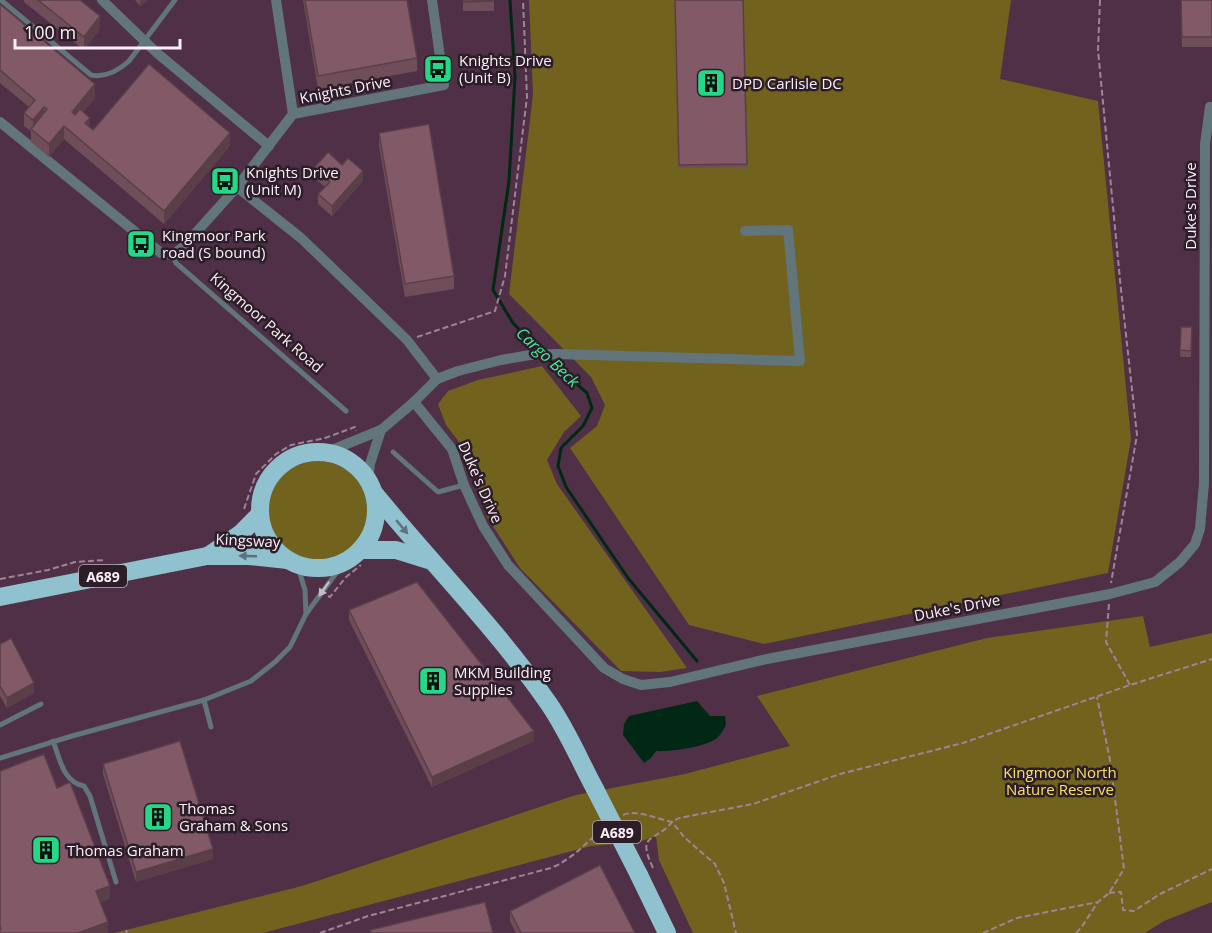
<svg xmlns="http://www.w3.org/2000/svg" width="1212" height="933" font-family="'Open Sans',sans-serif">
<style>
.green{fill:#71621e}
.water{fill:#002814}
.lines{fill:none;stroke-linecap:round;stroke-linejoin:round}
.stream{stroke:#002814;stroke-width:3}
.path{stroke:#9d8496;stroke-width:2;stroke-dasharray:6 3;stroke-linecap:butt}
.lane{stroke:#61757a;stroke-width:5}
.street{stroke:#61757a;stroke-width:10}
.highway{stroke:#8fc1cf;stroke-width:18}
.highway-bridge{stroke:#8fc1cf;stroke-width:18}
.wall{fill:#6f4d59}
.shaded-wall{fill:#5a3e48}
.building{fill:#815967;stroke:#5a3e48;stroke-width:1.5}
.oneway{fill:#5e707c}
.oneway2{fill:#bfbec6}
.labels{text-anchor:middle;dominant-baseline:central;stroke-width:5;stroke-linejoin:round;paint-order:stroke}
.shield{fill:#2c1e28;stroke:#bfb0ba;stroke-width:1.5}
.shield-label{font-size:14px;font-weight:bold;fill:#feeef9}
.poi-label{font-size:15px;fill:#feeef9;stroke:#2c1e28;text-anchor:start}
.street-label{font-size:15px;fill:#feeef9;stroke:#2c1e28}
.park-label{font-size:15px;fill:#fbe066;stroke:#2c1e28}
.water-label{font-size:16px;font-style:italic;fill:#44ea97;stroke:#2c1e28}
</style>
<rect width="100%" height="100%" fill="#4f3047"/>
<g class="green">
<path d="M529,0H1011L1000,79L1098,101L1131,439L1108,573L764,644L689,625L570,448L597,426L605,405L591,377L509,294L533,95Z"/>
<path d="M542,366L581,416L564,432L547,460L557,484L687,668L660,672L621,671L520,568L487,517L468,454L446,425L438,404L448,391L478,380Z"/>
<circle cx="318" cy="511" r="50"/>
<path d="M1143,616L1150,647L1212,633V902L1164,921L1145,933H693L659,860L656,836L639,842L591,846L263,933H114L302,886L576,795L685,774L790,746L757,696L987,638Z"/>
</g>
<path class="water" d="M697,701L710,716H725L726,725C724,729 721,734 718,737C708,747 670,752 656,751L651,758L644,763L623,735L624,724L629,716Z"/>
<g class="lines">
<g class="stream">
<path d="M510,0L515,77L509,181L493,290L513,323L540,351"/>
<path d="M547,358L587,393L592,408L583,426L561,448L558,466L566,487L628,578L697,661"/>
</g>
<g class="path">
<path d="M1100,0L1098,50L1120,280L1137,435L1111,583"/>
<path d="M417,337L495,311L505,276L527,97L523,0"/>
<path d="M244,509L256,474L276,454L291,445L325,438L355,427L356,431"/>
<path d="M0,579L48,570L75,562L106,560"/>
<path d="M328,596L330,597L346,577L361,565"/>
<path d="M1109,604L1106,642L1130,685"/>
<path d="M623,815C636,809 658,819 672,822L679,818L753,804L840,774L963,743L1130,685L1212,659"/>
<path d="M653,868C636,832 655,843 672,822L685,838L715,864L724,883L736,933"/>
<path d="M1109,893L1121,892L1123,910L1134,911L1160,894L1212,869"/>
<path d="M126,930L127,933"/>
<path d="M320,933L368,916L551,868C572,859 584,845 601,830"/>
<path d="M983,933L1017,918L1098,902"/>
<path d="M1076,933L1081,928L1098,902L1109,893L1124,869L1110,760L1097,697"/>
</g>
<g class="lane">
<path d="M1,0L91,75C106,78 118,71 129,61L175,0"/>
<path d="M172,255L176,263L346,411"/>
<path d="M393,452L438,492L464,485"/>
<path d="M297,564L305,590L306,614"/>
<path d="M204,700L211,727"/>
<path d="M0,725L41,704"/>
<path d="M53,741C60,759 63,782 84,786L90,796L116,882"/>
<path d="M0,758L72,736L204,700L251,681L275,662L290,647L306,614L343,564"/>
</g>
<g class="street">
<path d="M102,0L157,53L269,146"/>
<path d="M276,0L293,114"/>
<path d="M0,122L161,253L172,255L183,247L237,187L293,114L444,85L432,0"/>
<path d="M237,187L301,238L407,340L437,379"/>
<path d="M414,402L452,449L464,485L483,526L508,565L604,668L623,679L641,685L670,682L767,659L1110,594L1155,582L1180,562L1195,544L1200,529L1204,483L1205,144L1210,107H1212"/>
<path d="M327,452L381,430L414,402L437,379L458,371L501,360L530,355L556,354L800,361L788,230L745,231"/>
<path d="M368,480L370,464L381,430"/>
</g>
<g class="highway">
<circle cx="318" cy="510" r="58"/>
<path d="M374,493C432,564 497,629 549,704C567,730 580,761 595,789"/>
<path d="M360,550H396L428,560"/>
<path d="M208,556L240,534L260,514"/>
<path d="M0,597L207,556H249L288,560"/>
<path d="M639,875L667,933"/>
</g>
<path class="highway-bridge" d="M595,789L639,875"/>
</g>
<g class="wall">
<path d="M24,0H80L100,29L84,50L24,2Z"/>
<path d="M135,0H148L140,6Z"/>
<path d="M303,0H407L417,58V71L318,89Z"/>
<rect x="463" y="0" width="31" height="11"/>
<path d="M675,0H743L747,167L679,168Z"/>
<path d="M1181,0H1212V47H1182Z"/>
<path d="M0,4L95,98L83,112L90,127L93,130L230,146L164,224L64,139L49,157L31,142V131L24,126V113L29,107L0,83Z"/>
<path d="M379,133L454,276V289L405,297L379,146Z"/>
<path d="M342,165L363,181L332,216L318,204V194L325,187L314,178V168Z"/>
<path d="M1181,327H1192L1191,357H1180Z"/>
<path d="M349,610L534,741L432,787L349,620Z"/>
<path d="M0,644L34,693L7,708L0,696Z"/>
<path d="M103,764L213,859L136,882L103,774Z"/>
<path d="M510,911L635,933H516L510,921Z"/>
</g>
<g class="shaded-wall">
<path d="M140,0H148L140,6Z"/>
<path d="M100,16V29L84,50V37Z"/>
<path d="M95,84V98L72,125V112Z"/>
<path d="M44,107V120L33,131V120Z"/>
<path d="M90,118V131L85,123Z"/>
<path d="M64,126V139L49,157V144Z"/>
<path d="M230,133V146L164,224V211Z"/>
<path d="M363,171V181L332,216V206Z"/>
<path d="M34,683V693L7,708V698Z"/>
<path d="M534,731V741L432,787V777Z"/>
<path d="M213,849V859L136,882V872Z"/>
<path d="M110,886V899L96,905V891Z"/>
<path d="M108,922V933H78Z"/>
</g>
<g class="building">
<path d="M38,0H80L100,16L84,37Z"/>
<path d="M305,0H407L417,58L318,76Z"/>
<path d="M463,0H494V1L463,2Z"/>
<path d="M675,0H743L747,164L679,165Z"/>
<path d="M1181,0H1212V37H1182Z"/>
<path d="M0,4L95,84L72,112L75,115L80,109L90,118L85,123L93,130L149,64L230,133L164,211L64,126L49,144L31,129L47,109L44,107L33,120L24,113L35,100L0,70Z"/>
<path d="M429,124L454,276L405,284L379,133Z"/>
<path d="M328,152L342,165L348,158L363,171L332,206L318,194L330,182L314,168Z"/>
<path d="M1181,327H1192L1191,351L1180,350Z"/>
<path d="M417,582L534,731L432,777L349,610Z"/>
<path d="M11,638L34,683L7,698L0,686V644Z"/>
<path d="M180,741L213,849L136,872L103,764Z"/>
<path d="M44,754L57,788L70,782L110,886L96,891L108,922L78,933H0V929H1L0,926V771Z"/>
<path d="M600,865L635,933H521L510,911Z"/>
<path d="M485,902L493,933H371L370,930Z"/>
</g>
<defs><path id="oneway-solid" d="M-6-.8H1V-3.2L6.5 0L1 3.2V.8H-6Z" transform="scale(1.5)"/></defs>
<g class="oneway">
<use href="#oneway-solid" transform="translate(402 527) rotate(50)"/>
<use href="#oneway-solid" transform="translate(248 556) rotate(-178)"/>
</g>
<use class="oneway2" href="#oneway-solid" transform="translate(324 589) rotate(125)"/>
<defs>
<g id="bus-square" transform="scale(1.5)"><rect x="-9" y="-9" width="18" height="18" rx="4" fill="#23d886" stroke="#2c1e28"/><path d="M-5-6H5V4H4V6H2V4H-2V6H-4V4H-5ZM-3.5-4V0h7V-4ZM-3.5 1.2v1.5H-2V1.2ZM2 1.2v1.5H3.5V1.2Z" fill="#111"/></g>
<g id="building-square" transform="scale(1.5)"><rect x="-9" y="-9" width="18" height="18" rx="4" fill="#23d886" stroke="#2c1e28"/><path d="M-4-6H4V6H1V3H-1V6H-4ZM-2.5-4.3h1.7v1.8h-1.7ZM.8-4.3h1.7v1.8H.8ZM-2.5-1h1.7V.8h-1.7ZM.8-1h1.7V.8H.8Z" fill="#111"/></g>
</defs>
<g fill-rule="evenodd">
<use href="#bus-square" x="438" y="69"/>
<use href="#building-square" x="711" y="83"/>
<use href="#bus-square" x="225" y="181"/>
<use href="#bus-square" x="141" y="244"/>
<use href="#building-square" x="433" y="681"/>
<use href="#building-square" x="158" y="817"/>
<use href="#building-square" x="46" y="850"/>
</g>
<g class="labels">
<g class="shield">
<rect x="79" y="565" width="48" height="22" rx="4.5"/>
<rect x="593" y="821" width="48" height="22" rx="4.5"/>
</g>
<g class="shield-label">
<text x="103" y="576">A689</text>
<text x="617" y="832">A689</text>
</g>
<g class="poi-label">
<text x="459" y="60">Knights Drive<tspan x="459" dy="17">(Unit B)</tspan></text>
<text x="732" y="83">DPD Carlisle DC</text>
<text x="246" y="172">Knights Drive<tspan x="246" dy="17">(Unit M)</tspan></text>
<text x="162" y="235">Kingmoor Park<tspan x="162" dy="17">road (S bound)</tspan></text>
<text x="454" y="672">MKM Building<tspan x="454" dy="17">Supplies</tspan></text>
<text x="179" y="808">Thomas<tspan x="179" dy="17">Graham &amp; Sons</tspan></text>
<text x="67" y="850">Thomas Graham</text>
</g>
<g class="street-label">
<text transform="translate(345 89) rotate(-11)">Knights Drive</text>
<text transform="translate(1190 206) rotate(-90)">Duke's Drive</text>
<text transform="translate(267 322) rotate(41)">Kingmoor Park Road</text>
<text transform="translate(481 482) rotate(66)">Duke's Drive</text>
<text transform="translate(248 540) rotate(3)">Kingsway</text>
<text transform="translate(957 607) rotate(-11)">Duke's Drive</text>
</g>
<g class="park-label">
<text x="1060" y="772">Kingmoor North<tspan x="1060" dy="17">Nature Reserve</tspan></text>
</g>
<g class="water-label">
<text transform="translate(548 357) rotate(43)">Cargo Beck</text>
</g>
</g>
<path d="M15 39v9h165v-9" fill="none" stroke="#feeef9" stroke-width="3"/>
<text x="24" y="39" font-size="18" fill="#feeef9" stroke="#2c1e28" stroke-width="4.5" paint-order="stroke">100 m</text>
</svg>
